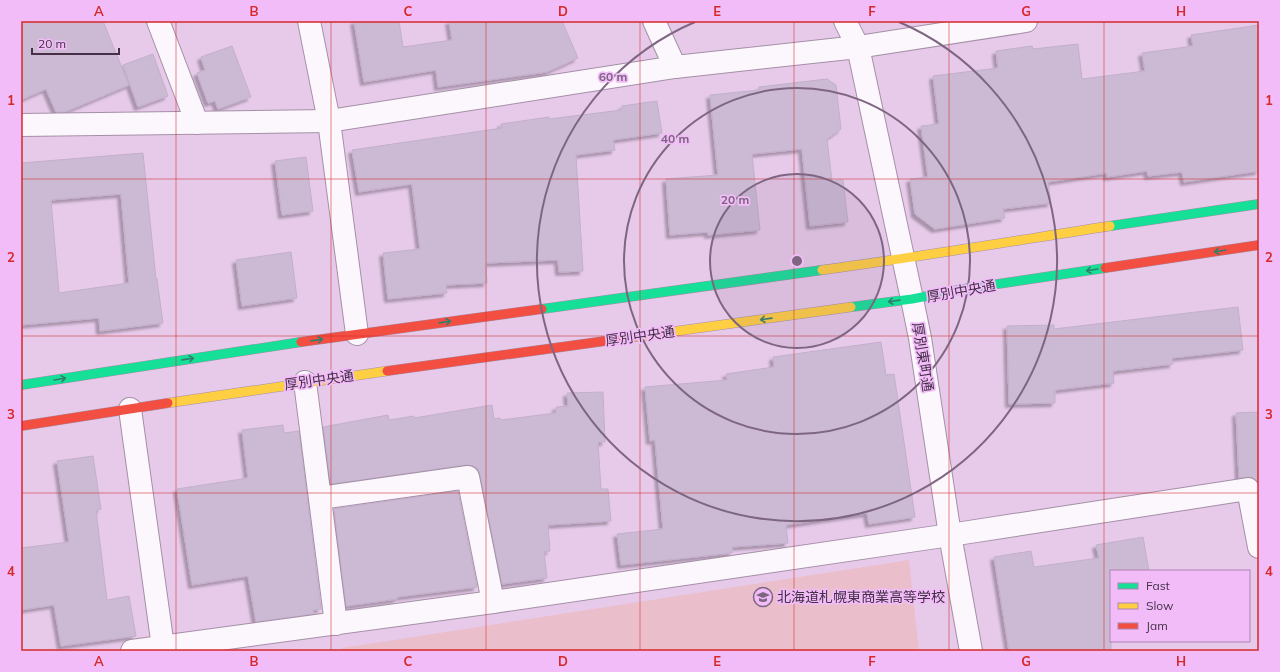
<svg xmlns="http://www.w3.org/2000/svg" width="1280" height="672" font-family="Mulish,'Noto Sans JP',sans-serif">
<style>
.green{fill:#eabecb}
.building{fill:#ccbad5;stroke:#c2afcb;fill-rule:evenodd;filter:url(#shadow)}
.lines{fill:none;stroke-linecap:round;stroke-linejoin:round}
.street-casing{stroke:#a58fa7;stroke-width:24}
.fast-casing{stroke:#a58fa7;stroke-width:10}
.slow-casing{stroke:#a58fa7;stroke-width:10}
.jam-casing{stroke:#a58fa7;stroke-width:10}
.street{stroke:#fbf7fc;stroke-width:22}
.fast{stroke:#16e098;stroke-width:9}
.slow{stroke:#ffcf43;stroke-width:9}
.jam{stroke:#f24e42;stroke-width:9}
.oneway{stroke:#307f6c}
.grid{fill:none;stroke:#d62828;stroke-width:1;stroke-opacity:0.55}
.ring{fill:none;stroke:#7e6681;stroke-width:2}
.labels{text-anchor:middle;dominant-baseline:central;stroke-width:3.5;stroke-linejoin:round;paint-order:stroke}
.street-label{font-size:14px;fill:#453048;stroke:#f2bcf8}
.poi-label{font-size:14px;fill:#453048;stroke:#f2bcf8;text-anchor:start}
.centre{fill:#7e6681;stroke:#f2bcf8;stroke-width:2}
.ring-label{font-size:12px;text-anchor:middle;font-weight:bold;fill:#7e6681;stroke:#f2bcf8;stroke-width:3.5;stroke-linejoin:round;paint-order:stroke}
.neatline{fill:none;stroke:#d62828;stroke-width:1.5}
.grid-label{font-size:13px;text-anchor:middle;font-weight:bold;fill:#d62828}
</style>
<defs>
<filter id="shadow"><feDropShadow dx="-3.5" dy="3.5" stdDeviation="1" flood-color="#0004"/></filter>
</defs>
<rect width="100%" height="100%" fill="#e7caea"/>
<path class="green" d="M909,560L919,651H340L342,648Z"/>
<g class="building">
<path d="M21,21H103L129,85L65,112H56L46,89L21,100Z"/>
<path d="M354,21H399L403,47L452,40L449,21H562L578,58L547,72L438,87L436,70L364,82Z"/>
<path d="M1259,25V171L1184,182L1182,172L1148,176L1147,171L1107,177V173L1048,182L1051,203L1003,209L1005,218L935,229L915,214L910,179L928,177L921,126L939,124L933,76L998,68L996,51L1032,46L1033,49L1078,44L1082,79L1145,71L1142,53L1193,46L1191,35Z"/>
<path d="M232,46L251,97L218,109L215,101L208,103L197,73L205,70L201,57Z"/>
<path d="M153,54L168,96L138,107L123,65Z"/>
<path d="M827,79L836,85L841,129L827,139L832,181L843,180L848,222L810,226L802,149L752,154L760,230L708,235V232L670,235L666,179L718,175L710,95L759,90V87Z"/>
<path d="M657,101L662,133L613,140L615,150L576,155L583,271L559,272L558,260L486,263L487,283L446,285L447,293L388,299L383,253L420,249L412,184L359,192L352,150L502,128L501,124L549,117V119L622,110V106Z"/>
<path d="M143,153L156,279H157L163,323L100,331L99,318L21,325V163ZM121,194L129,283L59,293L51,200Z"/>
<path d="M306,157L313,211L282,215L275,161Z"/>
<path d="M291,252L297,298L242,306L236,260Z"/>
<path d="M1238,307L1243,350L1172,358L1173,364L1113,371L1114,383L1055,390V403L1009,404L1007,326L1054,325V329Z"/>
<path d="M881,342L886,375L894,374L915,517L869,524L867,513L786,525L788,543L732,547V553L621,565L617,534L663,529L655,440L650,441L645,387L727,380L726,374L774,367L773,357Z"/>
<path d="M603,392L605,442H598L601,489H608L611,521L548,525L550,551L544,552L547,578L502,584L480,475L478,469L473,466L466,465L331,484L323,427L388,415L389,420L414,416V418L492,405L494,419L500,418L501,420L556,413V407L568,406L567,393Z"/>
<path d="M1259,412V484L1257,481L1252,477L1239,478L1236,413Z"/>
<path d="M283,425L284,433L299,431L321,609L313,610L314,614L256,622L248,576L192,585L177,489L248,478L242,430Z"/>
<path d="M93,456L101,509L96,510L107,600L129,596L136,636L61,646L54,605L21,610V548L69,542L57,461Z"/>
<path d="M458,491L477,587L397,597V599L346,606L334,509Z"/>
<path d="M1143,537L1149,571H1111V651H1009L994,557L1031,551L1034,567L1099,558L1096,545Z"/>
</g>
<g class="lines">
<g class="street-casing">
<g id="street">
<path d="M158,21L197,123"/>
<path d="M309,21L329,121L357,334"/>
<path d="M654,21L675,67"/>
<path d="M845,21L858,47L912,299L920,338L950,535L971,651"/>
<path d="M21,125L329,121L675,67L858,47L1026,21"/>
<path d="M305,382L336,624"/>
<path d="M130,409L163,647"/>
<path d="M320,498L468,477L493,602"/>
<path d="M132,651L493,602L950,535L1248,489L1259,547"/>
</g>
</g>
<g class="fast-casing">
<g id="fast">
<path d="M1110,226L1259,204"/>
<path d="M851,307L912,299L964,289L1105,268"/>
<path d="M542,309L822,270"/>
<path d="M21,385L301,342"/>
</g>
</g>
<g class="slow-casing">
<g id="slow">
<path d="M822,270C918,257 1014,241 1110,226"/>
<path d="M634,337L851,307"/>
<path d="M168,403L387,371"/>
</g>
</g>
<g class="jam-casing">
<g id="jam">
<path d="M1105,268L1259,245"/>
<path d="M301,342L542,309"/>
<path d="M387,371L634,337"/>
<path d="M21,426L168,403"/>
</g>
</g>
<use href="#street" class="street"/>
<use href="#fast" class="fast"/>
<use href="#slow" class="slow"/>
<use href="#jam" class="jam"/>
</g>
<defs><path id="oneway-shaft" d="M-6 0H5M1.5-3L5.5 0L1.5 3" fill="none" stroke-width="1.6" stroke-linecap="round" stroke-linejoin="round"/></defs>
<g class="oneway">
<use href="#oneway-shaft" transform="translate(1220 251) rotate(171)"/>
<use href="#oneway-shaft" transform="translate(1092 270) rotate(171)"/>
<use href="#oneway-shaft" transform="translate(894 301) rotate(172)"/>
<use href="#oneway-shaft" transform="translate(766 319) rotate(172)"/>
<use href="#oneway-shaft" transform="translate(445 322) rotate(-8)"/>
<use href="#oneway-shaft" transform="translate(317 340) rotate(-8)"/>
<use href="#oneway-shaft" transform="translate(188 359) rotate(-8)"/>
<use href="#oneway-shaft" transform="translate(60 379) rotate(-9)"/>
</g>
<path class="grid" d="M176,21V651M331,21V651M486,21V651M640,21V651M794,21V651M949,21V651M1104,21V651M21,179H1259M21,336H1259M21,493H1259"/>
<circle cx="797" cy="261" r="87" fill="#7e6681" fill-opacity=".12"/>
<g class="ring">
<circle cx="797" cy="261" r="87"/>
<circle cx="797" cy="261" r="173"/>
<path d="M899 22A260 260 0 1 1 695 22"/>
</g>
<defs>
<g id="school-ring" transform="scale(1)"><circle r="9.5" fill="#f2bcf8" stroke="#7e6681" stroke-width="1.5"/><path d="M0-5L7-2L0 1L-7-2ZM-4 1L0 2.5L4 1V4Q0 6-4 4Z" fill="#7e6681"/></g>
</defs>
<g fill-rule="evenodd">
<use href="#school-ring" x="763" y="597"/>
</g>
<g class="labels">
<g class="street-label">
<text transform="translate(961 291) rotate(-10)">厚別中央通</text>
<text transform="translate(640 336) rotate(-8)">厚別中央通</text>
<text transform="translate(923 357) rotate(81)">厚別東町通</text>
<text transform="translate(319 380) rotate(-8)">厚別中央通</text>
</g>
<g class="poi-label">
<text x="777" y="597">北海道札幌東商業高等学校</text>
</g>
</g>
<circle cx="797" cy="261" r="6" class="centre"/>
<g class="ring-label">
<text x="613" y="81">60 m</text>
<text x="675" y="143">40 m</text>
<text x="735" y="204">20 m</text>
</g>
<rect width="1280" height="672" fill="none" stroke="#f2bcf8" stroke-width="44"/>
<rect x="1110" y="570" width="140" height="72" fill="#f2bcf8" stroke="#ad84b2"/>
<rect x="1118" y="583" width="20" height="6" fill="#16e098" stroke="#ad84b2"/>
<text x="1146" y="590" font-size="12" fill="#453048">Fast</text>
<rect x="1118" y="603" width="20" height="6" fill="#ffcf43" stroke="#ad84b2"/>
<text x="1146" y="610" font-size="12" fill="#453048">Slow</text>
<rect x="1118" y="623" width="20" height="6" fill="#f24e42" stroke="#ad84b2"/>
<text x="1146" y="630" font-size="12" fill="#453048">Jam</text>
<path d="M32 48v6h87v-6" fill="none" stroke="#453048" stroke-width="2"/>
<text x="38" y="48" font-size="12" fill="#453048" stroke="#f2bcf8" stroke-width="3" paint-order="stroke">20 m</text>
<rect x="22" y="22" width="1236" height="628" class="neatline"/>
<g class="grid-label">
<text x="99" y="16">A</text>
<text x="254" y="16">B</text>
<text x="408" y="16">C</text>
<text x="563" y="16">D</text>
<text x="717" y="16">E</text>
<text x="872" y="16">F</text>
<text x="1026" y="16">G</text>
<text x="1181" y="16">H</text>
<text x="11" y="105">1</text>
<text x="1269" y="105">1</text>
<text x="11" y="262">2</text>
<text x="1269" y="262">2</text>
<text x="11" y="419">3</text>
<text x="1269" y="419">3</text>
<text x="11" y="576">4</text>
<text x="1269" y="576">4</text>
<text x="99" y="666">A</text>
<text x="254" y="666">B</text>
<text x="408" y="666">C</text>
<text x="563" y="666">D</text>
<text x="717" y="666">E</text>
<text x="872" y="666">F</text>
<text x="1026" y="666">G</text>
<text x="1181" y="666">H</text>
</g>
</svg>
